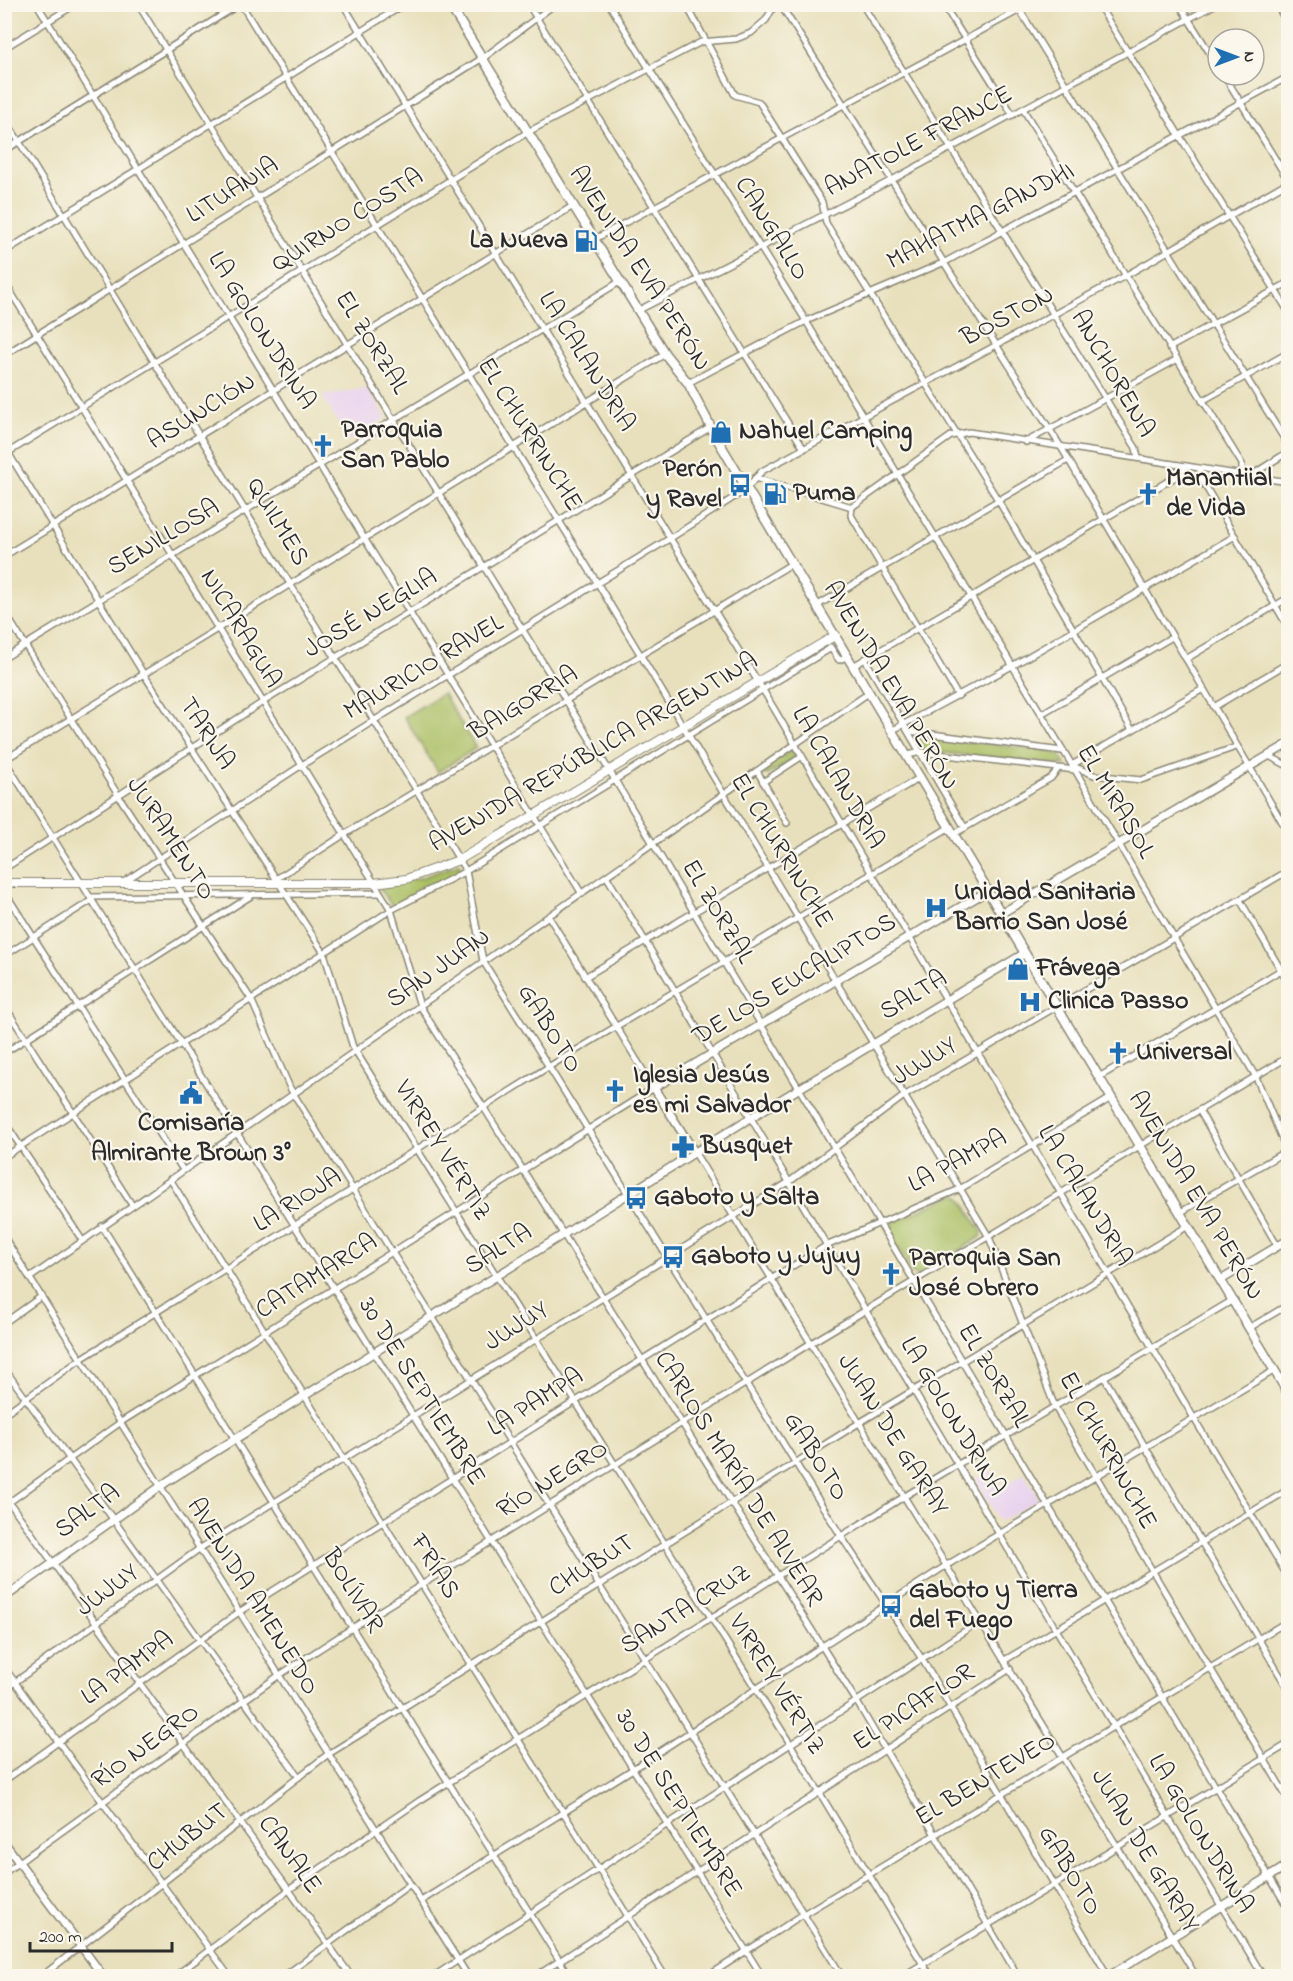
<svg xmlns="http://www.w3.org/2000/svg" width="1293" height="1981" font-family="'Indie Flower',sans-serif">
<style>
.built{fill:#e8d2ee}
.grass{fill:url(#grass-tufts);stroke:#6a7446;stroke-width:1.5}
.park{fill:#a9be62;stroke:#6a7446;stroke-width:1.5}
.lines{fill:none;stroke-linecap:round;stroke-linejoin:round}
.minor-casing{stroke:#8a8674;stroke-width:8}
.tertiary-casing{stroke:#8a8674;stroke-width:10}
.secondary-casing{stroke:#8a8674;stroke-width:10}
.primary-casing{stroke:#8a8674;stroke-width:11}
.minor{stroke:#fff;stroke-width:5}
.tertiary{stroke:#fff;stroke-width:7}
.secondary{stroke:#fff;stroke-width:8}
.primary{stroke:#fff;stroke-width:8}
.labels{text-anchor:middle;dominant-baseline:central;stroke-width:4.5;stroke-linejoin:round;paint-order:stroke}
.street-label{font-size:26px;fill:#2b2b2b;stroke:#fbf7ec}
.poi-label{font-size:26px;font-weight:bold;fill:#2b2b2b;stroke:#fbf7ec;text-anchor:start}
</style>
<defs>
<pattern id="grass-tufts" width="24" height="20" patternUnits="userSpaceOnUse" patternTransform="scale(1.5)"><rect width="24" height="20" fill="#a9be62"/><path d="M3 7l-1-3M5 7V3M7 7l1-3M15 17l-1-3M17 17v-4M19 17l1-3" fill="none" stroke="#8a9b51"/></pattern>
</defs>
<rect width="100%" height="100%" fill="#fbf7ec"/>
<filter id="ink" filterUnits="userSpaceOnUse"><feTurbulence type="fractalNoise" baseFrequency=".0167" numOctaves="2"/><feDisplacementMap in="SourceGraphic" scale="12" xChannelSelector="R" yChannelSelector="G"/><feConvolveMatrix kernelMatrix="1 2 1 2 8 2 1 2 1" color-interpolation-filters="sRGB"/></filter>
<filter id="wash" filterUnits="userSpaceOnUse"><feTurbulence type="fractalNoise" baseFrequency=".008" numOctaves="4" result="noise"/><feDisplacementMap in="SourceGraphic" scale="24" xChannelSelector="R" yChannelSelector="G"/><feGaussianBlur stdDeviation="1.35" result="paint"/><feColorMatrix in="noise" values="0 0 0 0 0 0 0 0 0 0 0 0 0 0 0 0 0 1.4 0 .05"/><feComposite in="paint" operator="in"/></filter>
<g filter="url(#wash)">
<rect width="100%" height="100%" fill="#e8e0bc"/>
<g class="built">
<path d="M368,388L386,418L349,441L322,396Z"/>
<path d="M991,1470L1001,1487L1024,1473L1039,1499L1000,1522L975,1479Z"/>
</g>
<path class="grass" d="M790,751L796,753L795,758L768,775L763,774V770Z"/>
<g class="park">
<path d="M443,693L476,748L438,772L404,717Z"/>
<path d="M916,736L1049,751L1060,755L1065,765L925,751Z"/>
<path d="M459,864L463,871L395,906H392L379,887L423,877Z"/>
<path d="M955,1194L960,1196L982,1232L981,1237L918,1276L913,1274L885,1226Z"/>
</g>
</g>
<g filter="url(#ink)">
<g class="lines">
<g class="minor-casing">
<g id="minor">
<path d="M37,4L582,894"/>
<path d="M138,4L615,780L1288,1908"/>
<path d="M241,4L598,584L989,1237L1055,1407L1288,1799"/>
<path d="M343,4L763,690L1288,1577"/>
<path d="M528,4L804,449"/>
<path d="M609,4L806,321L1072,765L1256,1077L1288,1153"/>
<path d="M686,4L735,95L759,102L822,202L826,223L998,500L1132,730"/>
<path d="M780,4L1061,447L1288,832"/>
<path d="M862,4L1136,448L1138,458"/>
<path d="M943,4L1013,115"/>
<path d="M1016,4L1288,445"/>
<path d="M1098,4L1288,311"/>
<path d="M1179,4L1218,66"/>
<path d="M1276,4L1288,24"/>
<path d="M4,48L76,4"/>
<path d="M1224,75L1288,180"/>
<path d="M1023,109L1242,464V475"/>
<path d="M4,117L466,871L483,961L841,1536L922,1659L1108,1976"/>
<path d="M4,151L240,4"/>
<path d="M595,239L1031,4"/>
<path d="M4,252L405,4"/>
<path d="M4,281L391,910L420,1006L857,1702L1018,1976"/>
<path d="M639,310L892,180L1216,4"/>
<path d="M1169,348L1288,283"/>
<path d="M4,355L486,56L555,4"/>
<path d="M688,383L806,321L945,262L1288,77"/>
<path d="M1202,401L1288,353"/>
<path d="M1026,442L1176,360"/>
<path d="M4,446L143,673L324,953L353,1047L791,1745L930,1976"/>
<path d="M4,455L528,132L701,42L736,39L751,33L766,20L775,4"/>
<path d="M1200,469V477L1288,627"/>
<path d="M1254,477L1258,471L1288,452"/>
<path d="M755,478L852,507L951,436L969,432L1288,482"/>
<path d="M852,507L851,515L958,696"/>
<path d="M4,556L573,206"/>
<path d="M818,605L1068,460"/>
<path d="M4,611L118,795L251,999L290,1088L842,1976"/>
<path d="M830,647L839,660L849,656"/>
<path d="M4,658L621,281"/>
<path d="M865,659L965,828"/>
<path d="M1186,659L1288,598"/>
<path d="M855,665L1182,473L1186,466"/>
<path d="M1214,707L1288,663"/>
<path d="M1041,714L1172,637"/>
<path d="M893,730L1012,666L1235,536"/>
<path d="M909,731L1062,751"/>
<path d="M908,755L921,752L1075,770"/>
<path d="M1269,756L1288,766"/>
<path d="M4,759L762,1976"/>
<path d="M4,760L665,354"/>
<path d="M1072,765L1203,689"/>
<path d="M1073,766L1094,775L1141,780L1236,747"/>
<path d="M757,771L787,823"/>
<path d="M763,782L801,757"/>
<path d="M954,834L1051,778L1058,769"/>
<path d="M4,869L263,702L711,427"/>
<path d="M607,877L1263,1976"/>
<path d="M276,879L345,834L793,563"/>
<path d="M122,883L302,765L669,539L744,491L762,471L1125,276L1288,182"/>
<path d="M4,891L183,1170"/>
<path d="M90,897L380,893"/>
<path d="M1240,900L1288,982"/>
<path d="M4,956L92,900"/>
<path d="M585,977L921,777"/>
<path d="M4,1005L132,1205"/>
<path d="M4,1053L254,894"/>
<path d="M1099,1077L1288,966"/>
<path d="M1199,1110L1278,1247"/>
<path d="M4,1121L82,1240"/>
<path d="M695,1153L1196,1976"/>
<path d="M4,1157L391,910L466,871L831,648"/>
<path d="M170,1179L665,1976"/>
<path d="M1181,1212L1288,1150"/>
<path d="M102,1226L569,1976"/>
<path d="M4,1237L468,1976"/>
<path d="M31,1277L870,692"/>
<path d="M4,1323L42,1296"/>
<path d="M1249,1328L1288,1305"/>
<path d="M4,1368L299,1777"/>
<path d="M1104,1377L1288,1689"/>
<path d="M4,1414L81,1359L550,1066L950,827"/>
<path d="M4,1495L351,1976"/>
<path d="M4,1506L121,1422L654,1088L549,917"/>
<path d="M1005,1660L1288,1490"/>
<path d="M4,1667L229,1976"/>
<path d="M4,1690L199,1549L789,1182L904,1096L1288,871"/>
<path d="M4,1781L239,1612L771,1279L826,1246L960,1189L1111,1098"/>
<path d="M4,1873L278,1676L352,1628L811,1343L1288,1057"/>
<path d="M421,1901L633,1769L947,1565L1275,1370"/>
<path d="M42,1976L327,1755L859,1423L1188,1226"/>
<path d="M175,1976L290,1889L419,1801L905,1496L1233,1300"/>
<path d="M284,1976L409,1885"/>
<path d="M434,1976L980,1621"/>
<path d="M536,1976L1010,1669"/>
<path d="M708,1976L802,1915L1288,1621"/>
<path d="M903,1976L1288,1744"/>
</g>
</g>
<g class="tertiary-casing">
<g id="tertiary">
<path d="M1002,913L1288,744"/>
<path d="M695,1153L654,1088L989,890"/>
<path d="M1221,1280L1288,1240"/>
<path d="M4,1598L168,1481L750,1118L1025,953"/>
<path d="M4,1842L103,1976"/>
<path d="M1109,1976L1288,1865"/>
</g>
</g>
<g class="secondary-casing">
<path id="secondary" d="M4,883H374L406,879L459,860L836,635"/>
</g>
<g class="primary-casing">
<path id="primary" d="M449,4L665,354L688,383L716,437L1288,1393"/>
</g>
<use href="#minor" class="minor"/>
<use href="#tertiary" class="tertiary"/>
<use href="#secondary" class="secondary"/>
<use href="#primary" class="primary"/>
</g>
</g>
<defs>
<g id="fuel-bare" transform="scale(1.8)"><path d="M-5.5-6h7V0h2V4h1.3V-2.5L3-4.5l.8-.8L6-3V5H2.5V1h-1V6h-7ZM-4.2-4.7v3.2H.2V-4.7Z" fill="#1f6fb2" stroke="#fbf7ec" stroke-width="2.5" paint-order="stroke"/></g>
<g id="shop-bare" transform="scale(1.8)"><path d="M-5-2.5h2.3a2.7 3.5 0 0 1 5.4 0H5L5.5 6h-11ZM-1.5-2.5h3a1.5 2.3 0 0 0-3 0Z" fill="#1f6fb2" stroke="#fbf7ec" stroke-width="2.5" paint-order="stroke"/></g>
<g id="church-bare" transform="scale(1.8)"><path d="M-1.2-6h2.4v3.5h3.3v2.4h-3.3V6h-2.4V-.1h-3.3v-2.4h3.3Z" fill="#1f6fb2" stroke="#fbf7ec" stroke-width="2.5" paint-order="stroke"/></g>
<g id="bus-bare" transform="scale(1.8)"><path d="M-5-6H5V4H4V6H2V4H-2V6H-4V4H-5ZM-3.5-4V0h7V-4ZM-3.5 1.2v1.5H-2V1.2ZM2 1.2v1.5H3.5V1.2Z" fill="#1f6fb2" stroke="#fbf7ec" stroke-width="2.5" paint-order="stroke"/></g>
<g id="hospital-bare" transform="scale(1.8)"><path d="M-5-5h3v3.5h4V-5h3V5h-3V1.5h-4V5h-3Z" fill="#1f6fb2" stroke="#fbf7ec" stroke-width="2.5" paint-order="stroke"/></g>
<g id="civic-bare" transform="scale(1.8)"><path d="M-.6-6.5H3V-4.5H.6V-3L4-1V1h2V6H-6V1h2V-1L-.6-3ZM-1.2 2.5V6h2.4V2.5Z" fill="#1f6fb2" stroke="#fbf7ec" stroke-width="2.5" paint-order="stroke"/></g>
<g id="pharmacy-bare" transform="scale(1.8)"><path d="M-2-6h4v4h4v4h-4v4h-4v-4h-4v-4h4Z" fill="#1f6fb2" stroke="#fbf7ec" stroke-width="2.5" paint-order="stroke"/></g>
</defs>
<g fill-rule="evenodd">
<use href="#fuel-bare" x="586" y="241"/>
<use href="#shop-bare" x="721" y="432"/>
<use href="#church-bare" x="323" y="446"/>
<use href="#bus-bare" x="740" y="485"/>
<use href="#fuel-bare" x="775" y="494"/>
<use href="#church-bare" x="1148" y="494"/>
<use href="#hospital-bare" x="936" y="908"/>
<use href="#shop-bare" x="1018" y="969"/>
<use href="#hospital-bare" x="1030" y="1002"/>
<use href="#church-bare" x="1118" y="1053"/>
<use href="#church-bare" x="615" y="1091"/>
<use href="#civic-bare" x="191" y="1093"/>
<use href="#pharmacy-bare" x="683" y="1147"/>
<use href="#bus-bare" x="636" y="1198"/>
<use href="#bus-bare" x="673" y="1257"/>
<use href="#church-bare" x="891" y="1274"/>
<use href="#bus-bare" x="891" y="1606"/>
</g>
<g class="labels">
<g class="street-label">
<text transform="translate(919 142) rotate(-28)">ANATOLE FRANCE</text>
<text transform="translate(233 191) rotate(-32)">LITUANIA</text>
<text transform="translate(981 217) rotate(-27)">MAHATMA GANDHI</text>
<text transform="translate(348 221) rotate(-32)">QUIRNO COSTA</text>
<text transform="translate(771 229) rotate(58)">CANGALLO</text>
<text transform="translate(639 269) rotate(57)">AVENIDA EVA PERÓN</text>
<text transform="translate(1008 317) rotate(-28)">BOSTON</text>
<text transform="translate(261 331) rotate(58)">LA GOLONDRINA</text>
<text transform="translate(371 343) rotate(58)">EL ZORZAL</text>
<text transform="translate(586 362) rotate(58)">LA CALANDRIA</text>
<text transform="translate(1112 374) rotate(60)">ANCHORENA</text>
<text transform="translate(202 412) rotate(-32)">ASUNCIÓN</text>
<text transform="translate(529 435) rotate(58)">EL CHURRINCHE</text>
<text transform="translate(277 522) rotate(59)">QUILMES</text>
<text transform="translate(164 538) rotate(-31)">SENILLOSA</text>
<text transform="translate(371 614) rotate(-31)">JOSÉ NEGLIA</text>
<text transform="translate(240 629) rotate(59)">NICARAGUA</text>
<text transform="translate(424 668) rotate(-31)">MAURICIO RAVEL</text>
<text transform="translate(890 686) rotate(59)">AVENIDA EVA PERÓN</text>
<text transform="translate(524 704) rotate(-31)">BAIGORRIA</text>
<text transform="translate(206 734) rotate(57)">TARIJA</text>
<text transform="translate(594 753) rotate(-30)">AVENIDA REPÚBLICA ARGENTINA</text>
<text transform="translate(837 778) rotate(60)">LA CALANDRIA</text>
<text transform="translate(1115 802) rotate(59)">EL MIRASOL</text>
<text transform="translate(170 839) rotate(57)">JURAMENTO</text>
<text transform="translate(781 851) rotate(59)">EL CHURRINCHE</text>
<text transform="translate(717 912) rotate(59)">EL ZORZAL</text>
<text transform="translate(439 969) rotate(-35)">SAN JUAN</text>
<text transform="translate(795 980) rotate(-31)">DE LOS EUCALIPTOS</text>
<text transform="translate(914 996) rotate(-31)">SALTA</text>
<text transform="translate(549 1029) rotate(58)">GABOTO</text>
<text transform="translate(925 1062) rotate(-31)">JUJUY</text>
<text transform="translate(442 1151) rotate(58)">VIRREY VÉRTIZ</text>
<text transform="translate(958 1162) rotate(-28)">LA PAMPA</text>
<text transform="translate(1084 1196) rotate(59)">LA CALANDRIA</text>
<text transform="translate(1195 1196) rotate(59)">AVENIDA EVA PERÓN</text>
<text transform="translate(298 1201) rotate(-32)">LA RIOJA</text>
<text transform="translate(499 1250) rotate(-32)">SALTA</text>
<text transform="translate(317 1277) rotate(-32)">CATAMARCA</text>
<text transform="translate(517 1327) rotate(-32)">JUJUY</text>
<text transform="translate(993 1376) rotate(59)">EL ZORZAL</text>
<text transform="translate(421 1392) rotate(58)">30 DE SEPTIEMBRE</text>
<text transform="translate(536 1403) rotate(-32)">LA PAMPA</text>
<text transform="translate(952 1417) rotate(59)">LA GOLONDRINA</text>
<text transform="translate(892 1435) rotate(58)">JUAN DE GARAY</text>
<text transform="translate(1107 1451) rotate(61)">EL CHURRINCHE</text>
<text transform="translate(815 1457) rotate(58)">GABOTO</text>
<text transform="translate(738 1479) rotate(58)">CARLOS MARÍA DE ALVEAR</text>
<text transform="translate(553 1480) rotate(-32)">RÍO NEGRO</text>
<text transform="translate(88 1512) rotate(-36)">SALTA</text>
<text transform="translate(592 1566) rotate(-32)">CHUBUT</text>
<text transform="translate(434 1567) rotate(58)">FRÍAS</text>
<text transform="translate(108 1591) rotate(-36)">JUJUY</text>
<text transform="translate(352 1591) rotate(58)">BOLÍVAR</text>
<text transform="translate(252 1597) rotate(58)">AVENIDA AMENEDO</text>
<text transform="translate(686 1610) rotate(-32)">SANTA CRUZ</text>
<text transform="translate(128 1669) rotate(-36)">LA PAMPA</text>
<text transform="translate(776 1685) rotate(58)">VIRREY VÉRTIZ</text>
<text transform="translate(914 1708) rotate(-33)">EL PICAFLOR</text>
<text transform="translate(146 1747) rotate(-36)">RÍO NEGRO</text>
<text transform="translate(986 1780) rotate(-31)">EL BENTEVEO</text>
<text transform="translate(678 1804) rotate(58)">30 DE SEPTIEMBRE</text>
<text transform="translate(1200 1834) rotate(59)">LA GOLONDRINA</text>
<text transform="translate(188 1838) rotate(-38)">CHUBUT</text>
<text transform="translate(1144 1851) rotate(59)">JUAN DE GARAY</text>
<text transform="translate(289 1855) rotate(54)">CANALE</text>
<text transform="translate(1069 1871) rotate(59)">GABOTO</text>
</g>
<g class="poi-label">
<text x="568" y="241" text-anchor="end">La Nueva</text>
<text x="341" y="431">Parroquia<tspan x="341" dy="30">San Pablo</tspan></text>
<text x="739" y="432">Nahuel Camping</text>
<text x="722" y="470" text-anchor="end">Perón<tspan x="722" dy="30">y Ravel</tspan></text>
<text x="1166" y="479">Manantiial<tspan x="1166" dy="30">de Vida</tspan></text>
<text x="793" y="494">Puma</text>
<text x="954" y="893">Unidad Sanitaria<tspan x="954" dy="30">Barrio San José</tspan></text>
<text x="1036" y="969">Frávega</text>
<text x="1048" y="1002">Clinica Passo</text>
<text x="1136" y="1053">Universal</text>
<text x="633" y="1076">Iglesia Jesús<tspan x="633" dy="30">es mi Salvador</tspan></text>
<text x="191" y="1124" text-anchor="middle">Comisaría<tspan x="191" dy="30">Almirante Brown 3°</tspan></text>
<text x="701" y="1147">Busquet</text>
<text x="654" y="1198">Gaboto y Salta</text>
<text x="691" y="1257">Gaboto y Jujuy</text>
<text x="909" y="1259">Parroquia San<tspan x="909" dy="30">José Obrero</tspan></text>
<text x="909" y="1591">Gaboto y Tierra<tspan x="909" dy="30">del Fuego</tspan></text>
</g>
</g>
<rect width="1293" height="1981" fill="none" stroke="#fbf7ec" stroke-width="24"/>
<g transform="translate(1236 57) rotate(90)"><circle r="28" fill="#fbf7ec" stroke="#a8a59f" stroke-width="1.5"/>
<path d="M0-4.5L10 22L0 15L-10 22Z" fill="#1f6fb2"/>
<text y="-9" font-size="16" font-weight="bold" text-anchor="middle" fill="#2b2b2b">N</text>
</g>
<path d="M30 1942v9h142v-9" fill="none" stroke="#2b2b2b" stroke-width="3"/>
<text x="39" y="1942" font-size="18" fill="#2b2b2b" stroke="#fbf7ec" stroke-width="4.5" paint-order="stroke">200 m</text>
</svg>
